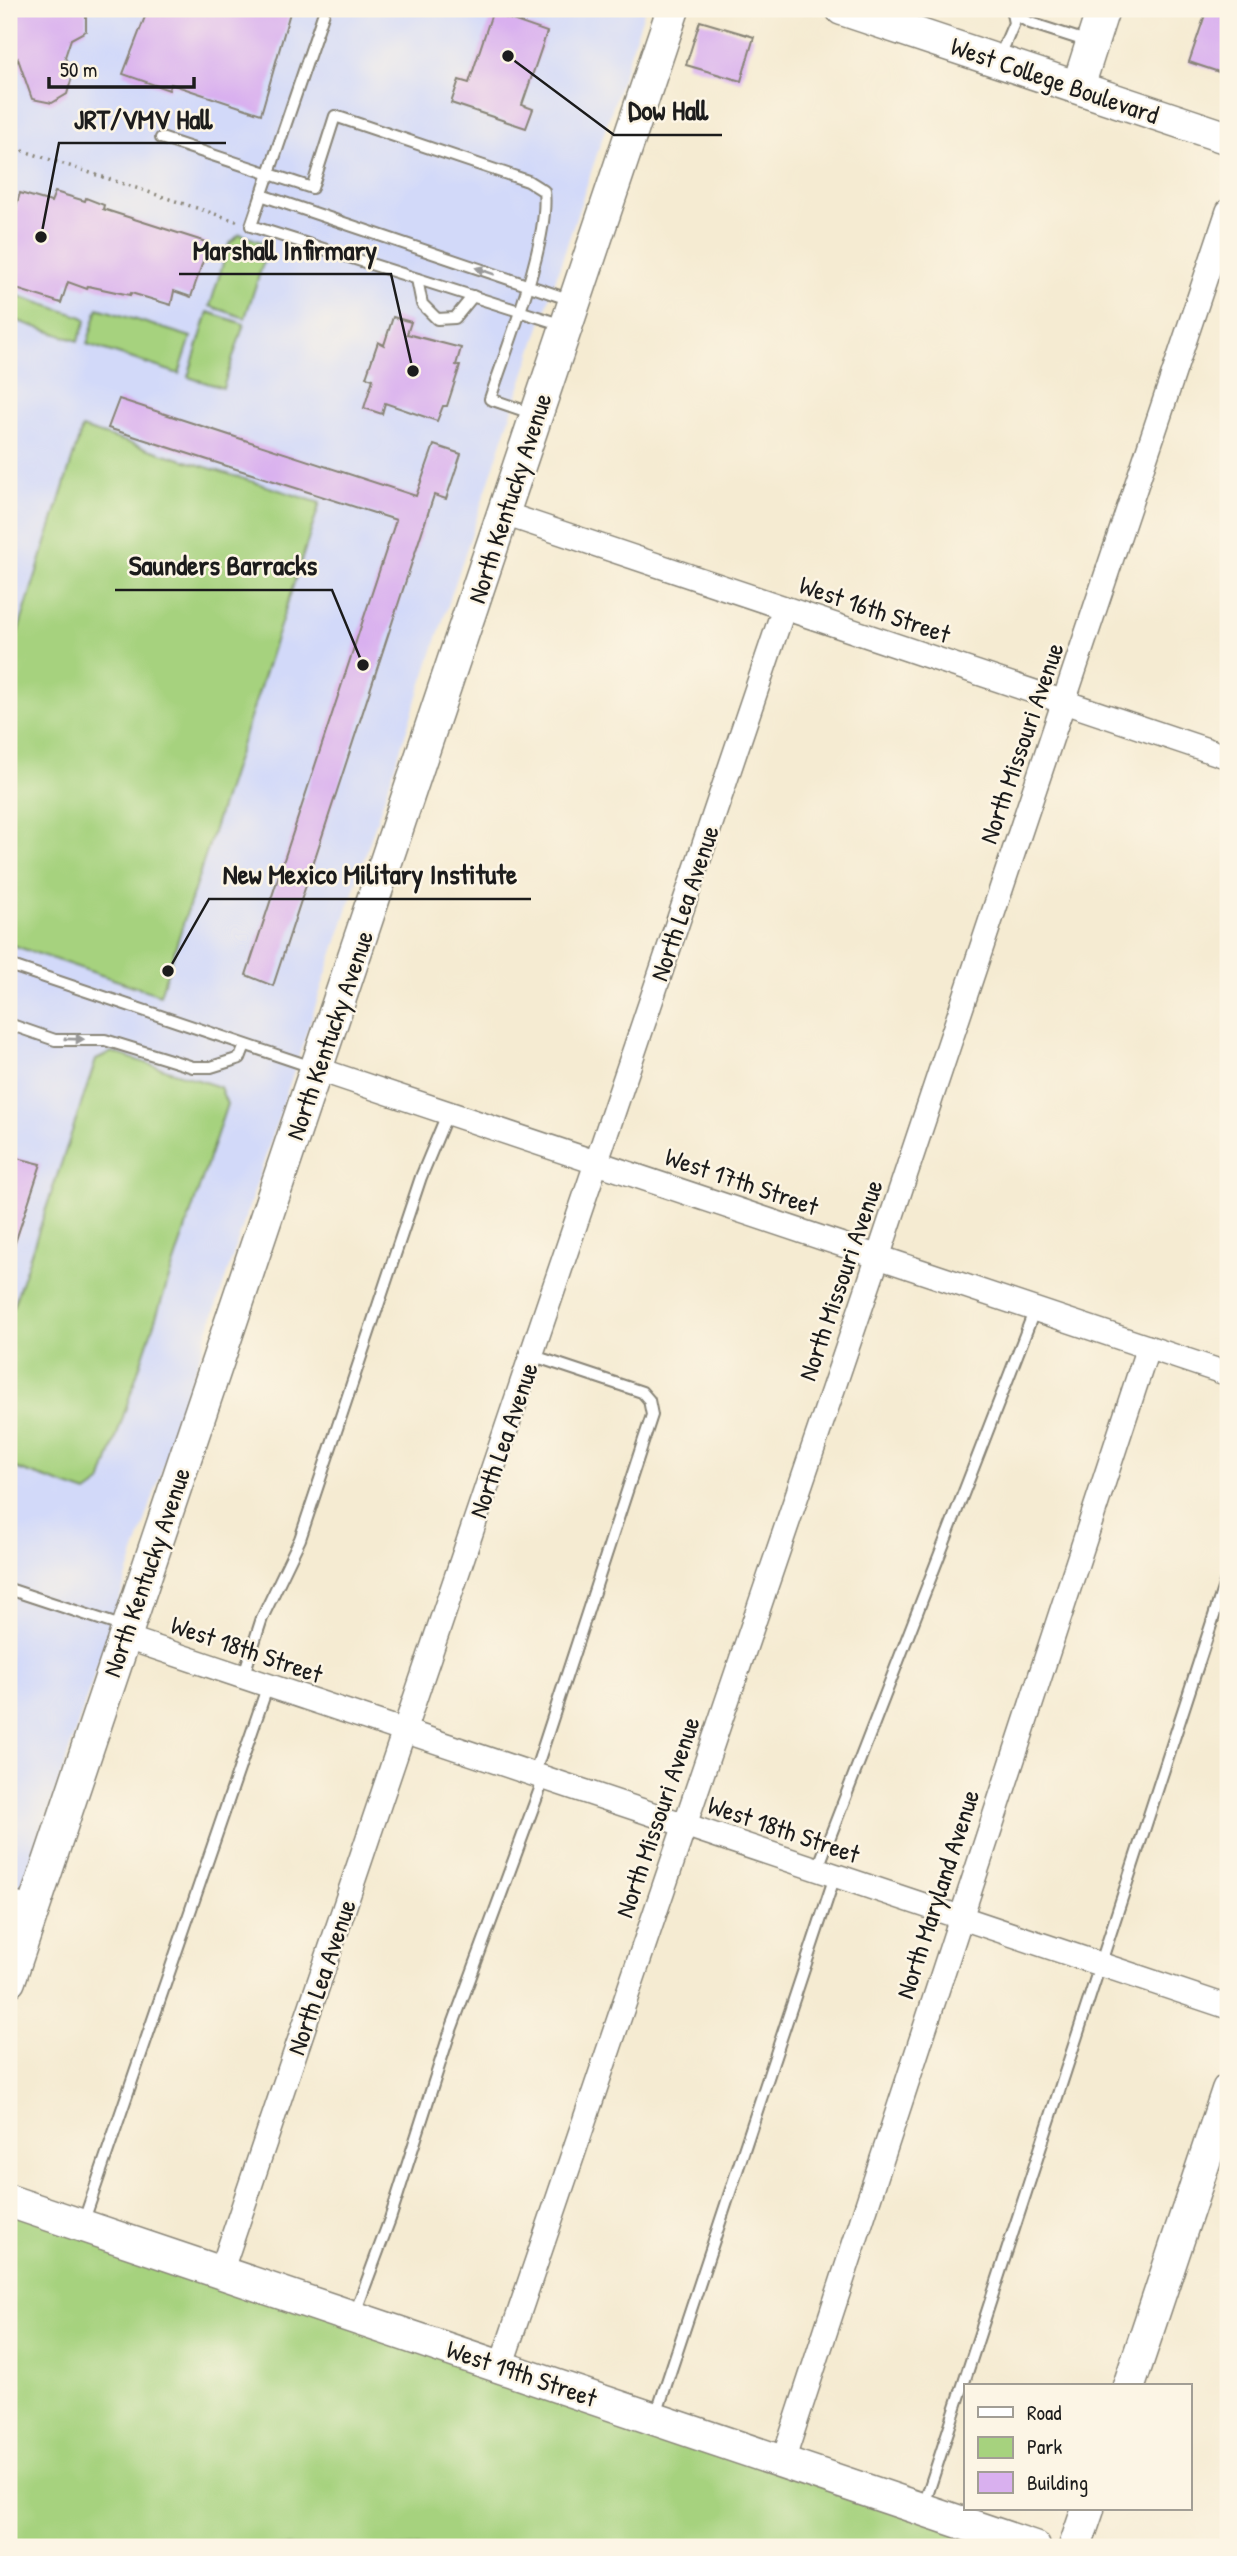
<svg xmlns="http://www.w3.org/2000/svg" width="1237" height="2556" font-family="'Patrick Hand',sans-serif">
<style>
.built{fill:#d2d9f9}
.green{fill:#a6d27e;stroke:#61774d;stroke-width:2}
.building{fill:#d9b0ef}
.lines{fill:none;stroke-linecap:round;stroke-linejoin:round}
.lane-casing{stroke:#888477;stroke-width:14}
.street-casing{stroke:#888477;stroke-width:26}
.secondary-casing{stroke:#888477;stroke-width:35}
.path{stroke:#888477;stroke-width:3.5;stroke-dasharray:2 5;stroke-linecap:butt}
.lane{stroke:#fff;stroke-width:10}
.street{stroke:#fff;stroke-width:23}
.secondary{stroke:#fff;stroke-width:32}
.oneway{fill:#999}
.labels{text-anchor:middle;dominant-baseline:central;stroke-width:5;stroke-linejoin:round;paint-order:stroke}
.street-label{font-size:26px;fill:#1c1c1c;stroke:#fcf5e5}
.leader{fill:none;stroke:#1c1c1c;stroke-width:2.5}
.callout-dot{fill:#1c1c1c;stroke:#fcf5e5;stroke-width:2.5}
.callout-label{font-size:28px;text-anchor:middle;font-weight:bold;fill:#1c1c1c;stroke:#fcf5e5;stroke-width:5;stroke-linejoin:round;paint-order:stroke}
</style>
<rect width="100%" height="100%" fill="#fcf5e5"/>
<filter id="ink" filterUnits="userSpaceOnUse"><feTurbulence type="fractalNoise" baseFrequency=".0143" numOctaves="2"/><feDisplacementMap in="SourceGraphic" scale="14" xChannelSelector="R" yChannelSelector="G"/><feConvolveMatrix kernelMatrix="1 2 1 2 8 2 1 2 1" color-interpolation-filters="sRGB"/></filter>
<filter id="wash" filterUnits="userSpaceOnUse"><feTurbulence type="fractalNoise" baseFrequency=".00686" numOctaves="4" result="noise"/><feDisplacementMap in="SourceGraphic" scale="28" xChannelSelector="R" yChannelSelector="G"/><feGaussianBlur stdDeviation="1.57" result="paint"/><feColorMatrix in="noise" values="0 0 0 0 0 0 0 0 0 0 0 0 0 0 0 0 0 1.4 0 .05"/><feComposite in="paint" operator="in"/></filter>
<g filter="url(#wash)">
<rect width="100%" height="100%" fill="#f5ebd2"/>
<path class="built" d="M9,9H645L9,1933Z"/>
<g class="green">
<path d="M240,234L269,245L245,318L210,306L229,244Z"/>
<path d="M9,293L83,317L86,321L78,341L9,318Z"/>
<path d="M98,308L191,337L179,374L87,344Z"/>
<path d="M208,312L244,324L223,388L188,377Z"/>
<path d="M82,428L320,503L160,995L9,944V661Z"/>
<path d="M112,1052L220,1087L227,1104L101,1483L87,1493L9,1466V1319L96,1060Z"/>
<path d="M9,2201L1034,2547H9Z"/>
</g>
<g id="blocks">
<g class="building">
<path d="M9,9H86V31L71,39L65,57L72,77L67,94L52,103L32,99L18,59L9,78Z"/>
<path d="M148,9H291L261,114L171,84L169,90L123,74Z"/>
<path d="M1207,9H1228V75L1189,62Z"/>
<path d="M492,13L547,32L522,105L533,109L526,128L451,103L459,80L469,83Z"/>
<path d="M700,21L754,37L741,81L686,65Z"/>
<path d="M55,192L85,201L86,198L104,205L103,209L209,243L191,297L174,291L171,305L131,293L130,295L88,286L87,289L68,282L61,303L13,288L9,280V212L14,213L20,193L51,202Z"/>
<path d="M393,317L411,322L407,334L461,348L456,365L460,366L447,406H443L437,421L385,403L382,414L364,408L373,379L366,377L378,342L384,345Z"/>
<path d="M119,399L416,496L434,445L461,454L446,499L434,495L273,986L246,975L396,520L108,428Z"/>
<path d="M9,1156L41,1164L12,1252H9Z"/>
</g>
</g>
</g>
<g filter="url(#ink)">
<use href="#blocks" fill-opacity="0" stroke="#888477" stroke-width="2"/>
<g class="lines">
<g class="lane-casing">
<g id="lane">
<path d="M325,9L251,226L563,325"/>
<path d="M1013,13L1030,23L1089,42"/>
<path d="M999,58L1014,23L1011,9"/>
<path d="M161,138L312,188L335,116L528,181L544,191C550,241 507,347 490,399L534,414"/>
<path d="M261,195L571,300"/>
<path d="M417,279L422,304L437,319L455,318L473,296"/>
<path d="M9,965L315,1068"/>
<path d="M9,1024L55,1040H105L193,1067H211L240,1058L245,1045"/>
<path d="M531,1355L642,1392L649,1400L652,1415L534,1775"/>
<path d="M9,1589L124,1627"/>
<path d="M243,1677L262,1618L300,1539L421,1177L448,1112"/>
<path d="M817,1870L1035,1309"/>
<path d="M9,1895L32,1903"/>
<path d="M83,2223L268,1685"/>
<path d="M355,2313L390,2219L448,2038L544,1778"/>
<path d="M656,2415L835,1876"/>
<path d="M924,2505L1228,1573"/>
<path d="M1228,2547V2545"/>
</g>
</g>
<g class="street-casing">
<g id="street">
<path d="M505,514L1228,757"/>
<path d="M317,1069L1228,1374"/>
<path d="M124,1637L1228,2007"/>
<path d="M221,2272L784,608"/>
<path d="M501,2366L878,1257L1228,211"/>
<path d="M783,2461L1148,1347"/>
</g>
</g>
<g class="secondary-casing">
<g id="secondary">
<path d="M842,9L1228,138"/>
<path d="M1078,87L1103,9"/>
<path d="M9,1981L673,9"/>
<path d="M9,2201L1034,2547"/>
<path d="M1129,2386L1228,2090"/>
<path d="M1075,2547L1088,2509"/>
</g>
</g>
<path class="path" d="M9,146L239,222"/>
<use href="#lane" class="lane"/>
<use href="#street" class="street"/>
<use href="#secondary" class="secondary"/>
</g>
<defs><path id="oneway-solid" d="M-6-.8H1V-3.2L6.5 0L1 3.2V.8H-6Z" transform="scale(1.75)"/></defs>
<g class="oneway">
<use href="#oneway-solid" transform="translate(485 271) rotate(-161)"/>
<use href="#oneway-solid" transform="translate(74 1039) rotate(1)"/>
</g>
</g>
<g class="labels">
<g class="street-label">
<text transform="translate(1055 80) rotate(19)">West College Boulevard</text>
<text transform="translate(509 498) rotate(-72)">North Kentucky Avenue</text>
<text transform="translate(875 609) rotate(19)">West 16th Street</text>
<text transform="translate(1021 743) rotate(-71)">North Missouri Avenue</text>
<text transform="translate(684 903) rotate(-71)">North Lea Avenue</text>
<text transform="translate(329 1035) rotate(-71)">North Kentucky Avenue</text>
<text transform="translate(742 1181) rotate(19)">West 17th Street</text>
<text transform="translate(840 1280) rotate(-71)">North Missouri Avenue</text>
<text transform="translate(503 1440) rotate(-71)">North Lea Avenue</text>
<text transform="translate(146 1572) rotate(-71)">North Kentucky Avenue</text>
<text transform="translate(247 1649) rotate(19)">West 18th Street</text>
<text transform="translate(657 1817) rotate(-71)">North Missouri Avenue</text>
<text transform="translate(784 1829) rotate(19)">West 18th Street</text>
<text transform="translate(937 1894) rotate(-72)">North Maryland Avenue</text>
<text transform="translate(321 1977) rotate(-71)">North Lea Avenue</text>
<text transform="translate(522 2373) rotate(19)">West 19th Street</text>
</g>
</g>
<path class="leader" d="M508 56L614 135H722M41 237L59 143H226M413 371L391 274H179M363 665L332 590H115M168 971L209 899H531"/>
<g class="callout-dot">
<circle cx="508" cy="56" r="7"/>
<circle cx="41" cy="237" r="7"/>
<circle cx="413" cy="371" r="7"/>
<circle cx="363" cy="665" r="7"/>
<circle cx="168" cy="971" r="7"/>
</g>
<g class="callout-label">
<text x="668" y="120">Dow Hall</text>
<text x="143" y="129">JRT/VMV Hall</text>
<text x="285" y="260">Marshall Infirmary</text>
<text x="223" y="575">Saunders Barracks</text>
<text x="370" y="884">New Mexico Military Institute</text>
</g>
<rect width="1237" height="2556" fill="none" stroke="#fcf5e5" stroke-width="35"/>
<rect x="964" y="2384" width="228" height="126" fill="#fcf5e5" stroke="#a29e95" stroke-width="2"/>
<rect x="978" y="2407" width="35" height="10" fill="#ffffff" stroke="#a29e95" stroke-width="2"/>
<text x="1027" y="2420" font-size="21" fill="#1c1c1c">Road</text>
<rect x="978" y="2437" width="35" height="21" fill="#a6d27e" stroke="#a29e95" stroke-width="2"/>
<text x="1027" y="2454" font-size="21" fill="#1c1c1c">Park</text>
<rect x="978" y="2472" width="35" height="21" fill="#d9b0ef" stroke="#a29e95" stroke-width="2"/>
<text x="1027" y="2490" font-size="21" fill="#1c1c1c">Building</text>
<path d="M49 77v10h145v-10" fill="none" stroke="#1c1c1c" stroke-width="3.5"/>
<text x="60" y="77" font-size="21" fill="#1c1c1c" stroke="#fcf5e5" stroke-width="5" paint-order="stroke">50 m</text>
</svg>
